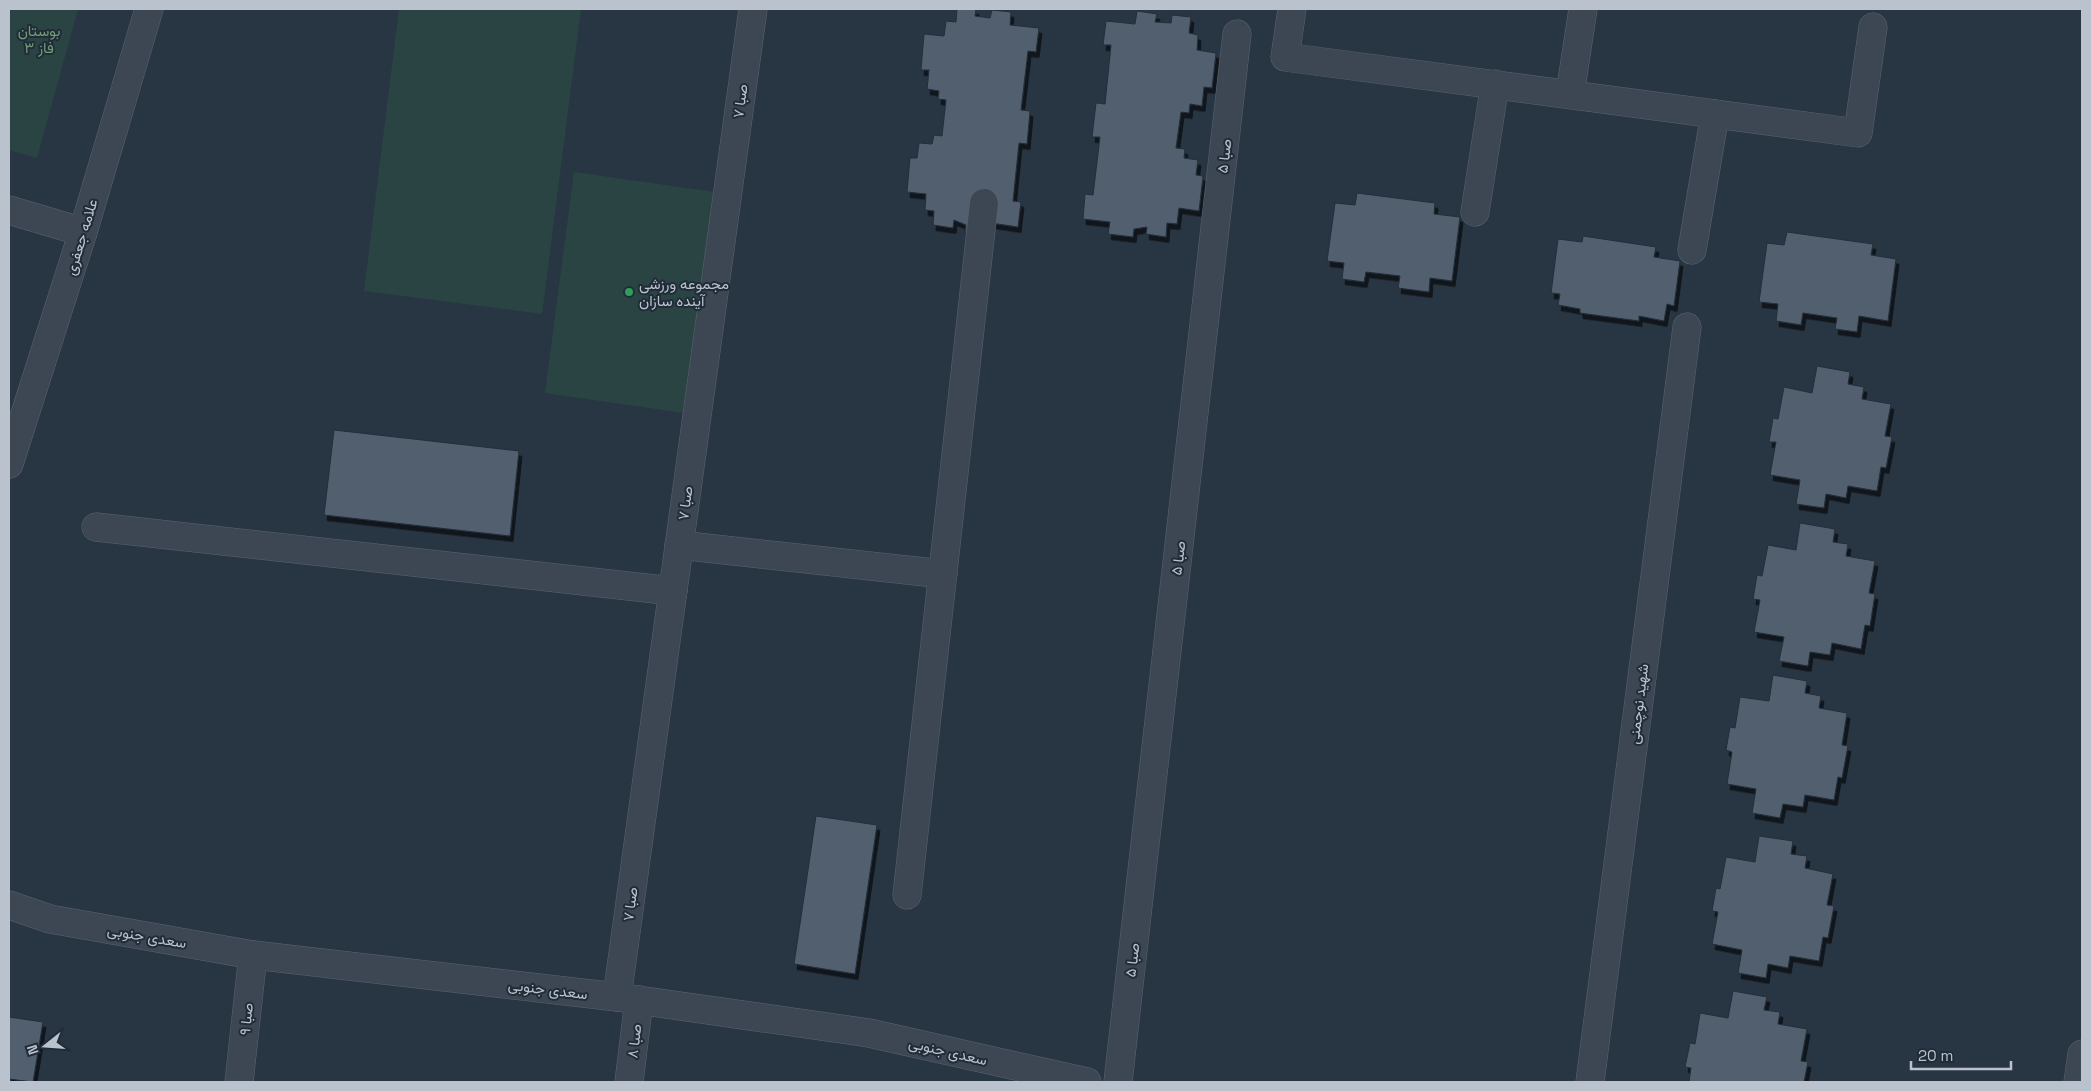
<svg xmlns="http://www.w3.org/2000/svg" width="2091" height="1091" font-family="'Space Grotesk',Vazirmatn,sans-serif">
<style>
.green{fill:#2a4444}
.building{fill:#515f6e;stroke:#232e3a;filter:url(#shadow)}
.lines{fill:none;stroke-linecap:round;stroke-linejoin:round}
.minor-casing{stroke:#5b6570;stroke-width:29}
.tertiary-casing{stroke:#5b6570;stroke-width:29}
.minor{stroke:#3c4753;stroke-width:28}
.tertiary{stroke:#3c4753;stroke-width:28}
.leisure-dot{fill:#2e9e5b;stroke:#212c39;stroke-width:2}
.labels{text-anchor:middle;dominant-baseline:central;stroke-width:4;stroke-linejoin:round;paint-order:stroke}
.park-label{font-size:15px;fill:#719d77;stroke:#212c39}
.street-label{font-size:15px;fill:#bac2cd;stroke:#212c39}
.poi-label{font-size:15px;fill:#bac2cd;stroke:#212c39;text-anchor:start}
</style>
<defs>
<filter id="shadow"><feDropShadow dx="3" dy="5.5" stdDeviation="0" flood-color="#0009"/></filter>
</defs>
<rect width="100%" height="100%" fill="#283643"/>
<g class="green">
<path d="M9,9H78L37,158L9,150Z"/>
<path d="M399,9H581L542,314L364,291Z"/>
<path d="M574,172L714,192L684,413L545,393Z"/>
</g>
<g class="building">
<path d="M957,9H976L975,16L990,18L992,10L1011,12L1010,25L1039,28L1036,52L1028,51L1021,110L1030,111L1027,144L1019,143L1013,201L1021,202L1018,227L991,223L990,236L965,233L966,225L954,220L953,228L933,225L934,211L925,210L926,194L907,192L910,158H917L919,143L932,144L934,135L942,136L946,100L938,99L939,91L927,89L929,70H921L924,34L944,36L946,21L956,22Z"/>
<path d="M1137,11L1157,14L1155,22L1171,23L1172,15L1191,17L1189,33L1198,35L1197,50L1216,53L1212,88L1204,87L1202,106L1190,104L1189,113L1181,112L1176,148L1185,149L1184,158L1198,160L1196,175L1203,176L1199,211L1179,208L1177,224L1167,223L1166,237L1146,234L1147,227L1134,229L1133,237L1108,234L1110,222L1083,219L1085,194L1093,195L1100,137H1092L1096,103L1105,104L1111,45H1103L1106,21L1135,24Z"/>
<path d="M1357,193L1435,203L1434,214L1460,217L1452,281L1430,278L1429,292L1398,288L1400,276L1366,272L1364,282L1342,279L1344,263L1327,261L1335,203L1355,205Z"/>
<path d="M1787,232L1873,244L1871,255L1896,259L1888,321L1859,316L1857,332L1835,329L1837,318L1803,313L1801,325L1776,321L1778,304L1759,302L1767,243L1784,245Z"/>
<path d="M1583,236L1656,247L1654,257L1680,261L1674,306L1667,304L1664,321L1639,316V321L1580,313V309L1558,305L1560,294L1551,293L1558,239L1582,242Z"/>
<path d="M1817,366L1850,372L1848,384L1864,387L1862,399L1891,404L1885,436L1892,437L1886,468L1881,467L1877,491L1848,486L1846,498L1826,494L1824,508L1796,504L1800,480L1770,475L1776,442H1769L1773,418L1778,419L1784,387L1812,393Z"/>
<path d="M334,430L519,451L510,536L324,515Z"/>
<path d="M1800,523L1835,529L1833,542L1848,544L1846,556L1875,561L1869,593L1875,594L1870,626L1865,625L1861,649L1832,643L1830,655L1810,652L1808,666L1779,661L1784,637L1754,632L1760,600L1753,599L1757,575L1762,576L1768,545L1796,550Z"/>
<path d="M1773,675L1807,681L1805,693L1821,696L1819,708L1847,713L1842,745L1848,746L1842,778L1838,777L1834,800L1805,795L1803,807L1783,804L1780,818L1752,813L1756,789L1727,784L1732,752L1726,750L1730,727L1735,728L1740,697L1769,701Z"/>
<path d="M816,816L877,825L855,974L794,964Z"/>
<path d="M1759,836L1793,841L1791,854L1807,856L1805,868L1833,874L1827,905L1834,906L1828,938L1823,937L1819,961L1790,956L1788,968L1768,964L1766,978L1738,973L1742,950L1712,944L1718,912L1712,911L1716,888L1720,889L1726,857L1755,862Z"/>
<path d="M1733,991L1767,997L1764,1010L1780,1012L1778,1024L1807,1029L1801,1061L1808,1062L1804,1082H1689L1691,1068L1685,1067L1690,1043L1695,1044L1700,1013L1728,1018Z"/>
<path d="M9,1017L43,1022L33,1082L9,1079Z"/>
</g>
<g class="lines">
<g class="minor-casing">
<g id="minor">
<path d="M1292,9L1285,57L1858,133L1873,27"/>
<path d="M1570,94L1583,9"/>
<path d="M9,210L83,232"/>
<path d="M1475,212L1495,84"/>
<path d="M1692,250L1715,114"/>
<path d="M96,527L673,591"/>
<path d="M679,545L943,574"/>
<path d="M907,895L984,203"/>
<path d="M617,997L753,9"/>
<path d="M239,1082L253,955"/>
<path d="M629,1082L639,1000"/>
<path d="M1118,1082L1237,34"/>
<path d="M1590,1082L1687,327"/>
</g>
</g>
<g class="tertiary-casing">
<g id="tertiary">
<path d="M9,464L83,232L149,9"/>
<path d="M9,905L50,919L253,955L617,997L869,1033L1087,1082"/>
<path d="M2078,1082L2082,1054"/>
</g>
</g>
<use href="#minor" class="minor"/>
<use href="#tertiary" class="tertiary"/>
</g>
<circle class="leisure-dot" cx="629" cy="292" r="5"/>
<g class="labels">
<g class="park-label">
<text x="39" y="30">بوستان<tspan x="39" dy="17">فاز ۳</tspan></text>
</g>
<g class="street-label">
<text transform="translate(740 101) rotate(-82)">صبا ۷</text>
<text transform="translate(1224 156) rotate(-83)">صبا ۵</text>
<text transform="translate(81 237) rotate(-73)">علامه جعفری</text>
<text transform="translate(685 503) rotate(-82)">صبا ۷</text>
<text transform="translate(1178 558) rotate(-83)">صبا ۵</text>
<text transform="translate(1638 704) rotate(-83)">شهید نوچمنی</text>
<text transform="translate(630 904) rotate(-82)">صبا ۷</text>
<text transform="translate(147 936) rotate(10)">سعدی جنوبی</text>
<text transform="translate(1132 960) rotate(-83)">صبا ۵</text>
<text transform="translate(548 989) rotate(7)">سعدی جنوبی</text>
<text transform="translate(246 1019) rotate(-84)">صبا ۹</text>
<text transform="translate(634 1041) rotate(-83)">صبا ۸</text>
<text transform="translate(948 1051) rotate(13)">سعدی جنوبی</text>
</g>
<g class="poi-label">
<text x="639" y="283">مجموعه ورزشی<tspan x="639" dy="17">آینده سازان</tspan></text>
</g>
</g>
<rect width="2091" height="1091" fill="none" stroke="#bac2cd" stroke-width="20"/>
<g transform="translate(45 1046) rotate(253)" stroke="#212c39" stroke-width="4" paint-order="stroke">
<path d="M0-4L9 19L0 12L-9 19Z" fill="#bac2cd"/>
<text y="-8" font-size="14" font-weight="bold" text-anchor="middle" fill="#bac2cd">N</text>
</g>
<path d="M1911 1061v8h100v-8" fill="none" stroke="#bac2cd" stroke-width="2.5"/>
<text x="1918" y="1061" font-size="15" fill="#bac2cd" stroke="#212c39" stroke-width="4" paint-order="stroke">20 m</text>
</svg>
